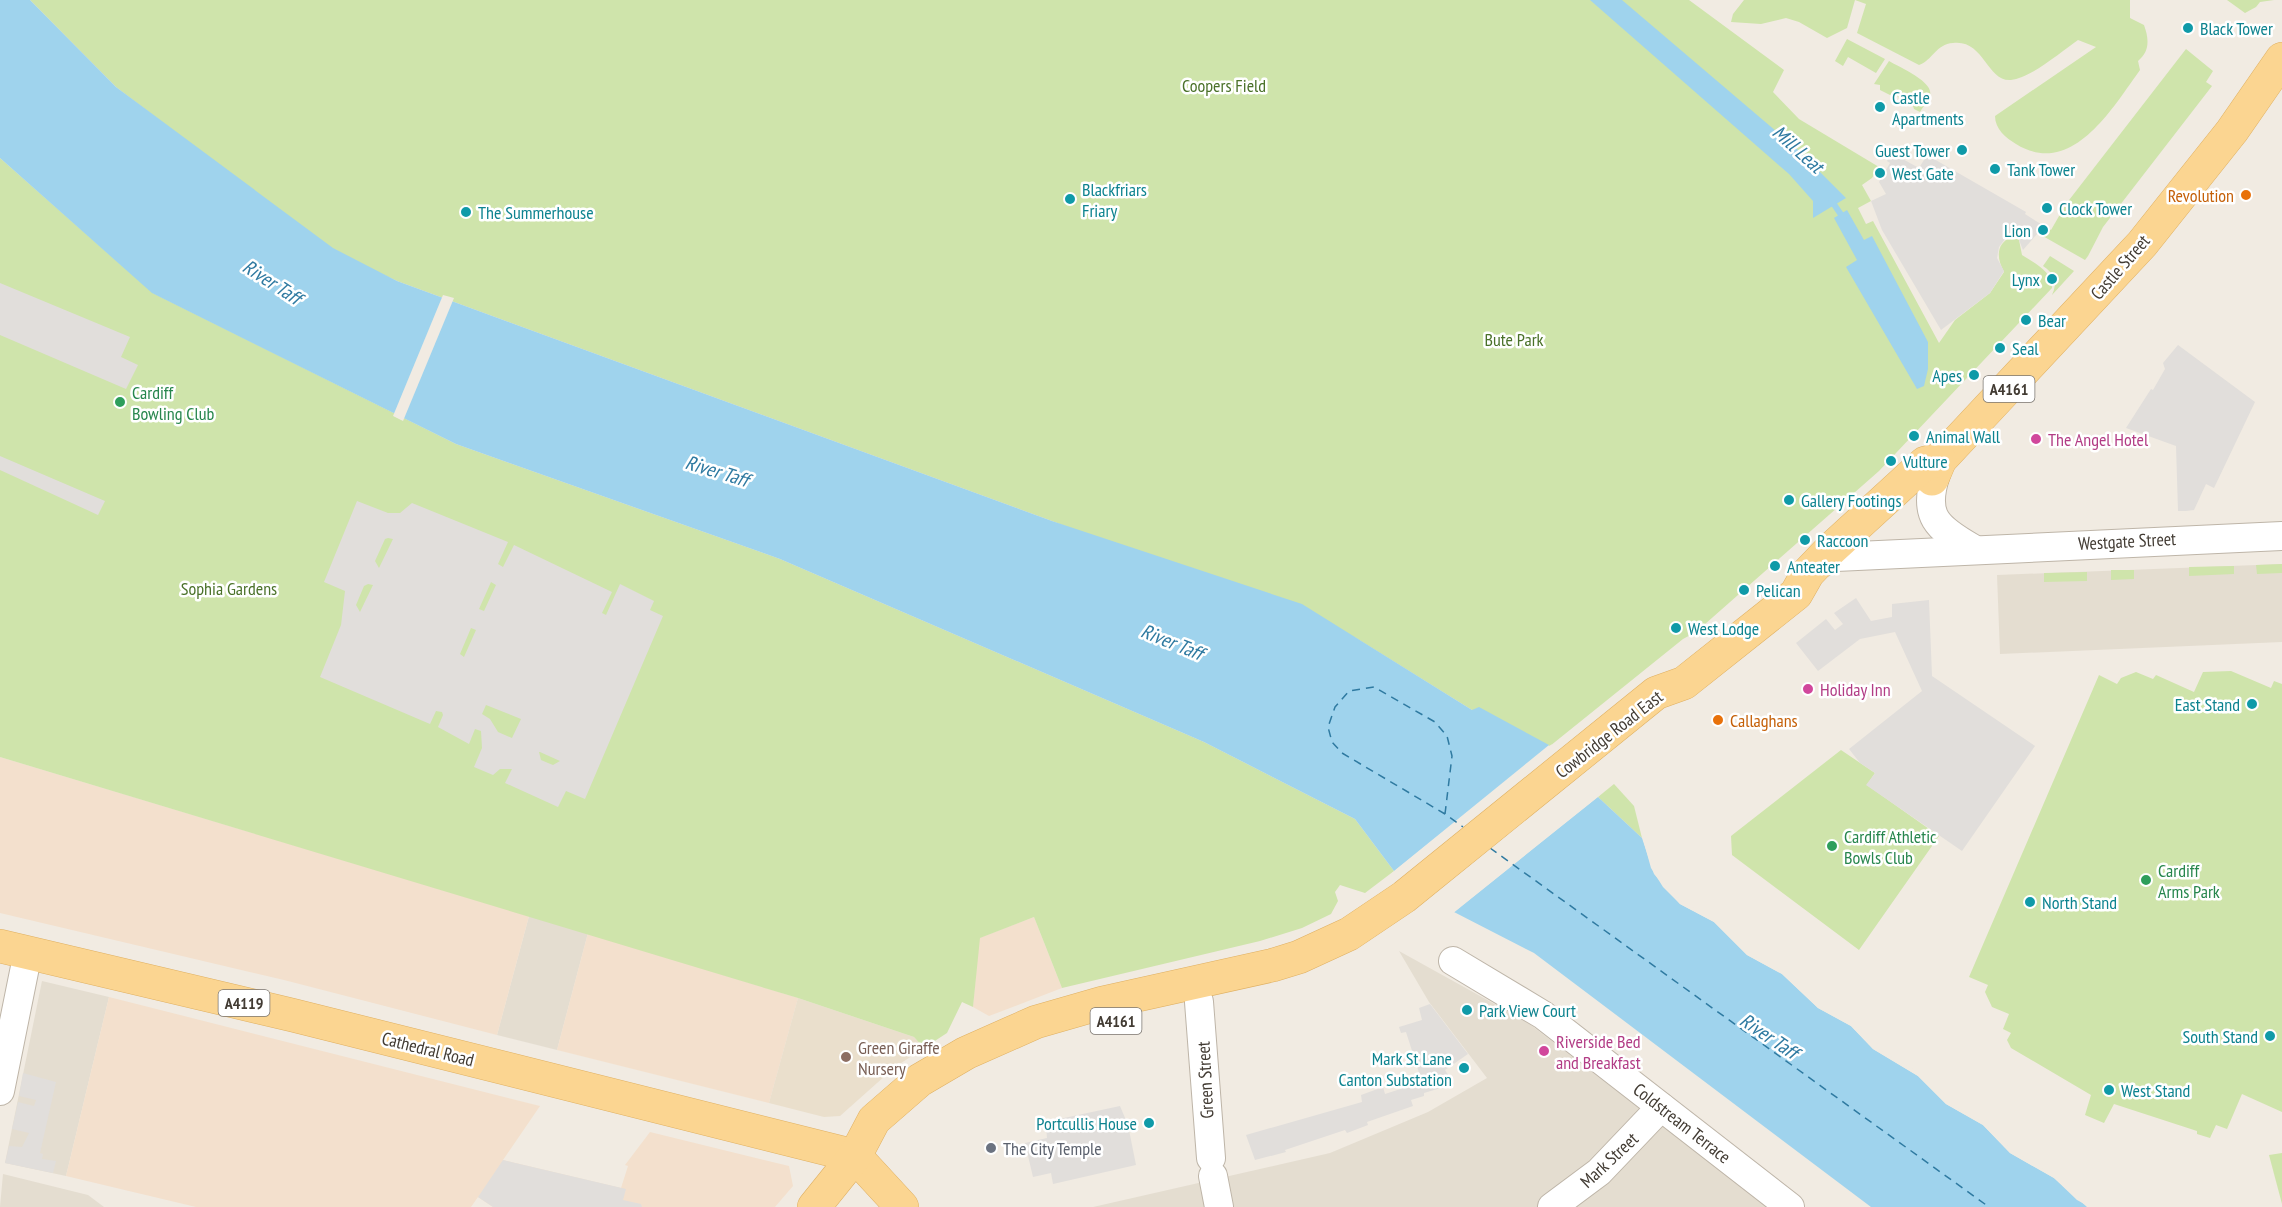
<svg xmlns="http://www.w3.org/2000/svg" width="2282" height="1207" font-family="'PT Sans Narrow',sans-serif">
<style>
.residential{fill:#e4ddd0}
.commercial{fill:#f3e0cd}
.education{fill:#eadfcc}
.green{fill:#cfe4ab}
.parking{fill:#e1dedb;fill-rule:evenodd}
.water{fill:#9fd3ed}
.pier{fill:#f1ebe2}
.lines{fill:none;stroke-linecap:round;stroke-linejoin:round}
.stream{stroke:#9fd3ed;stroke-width:6}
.ferry{stroke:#2f7aa1;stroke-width:1.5;stroke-dasharray:8 6;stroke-linecap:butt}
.minor-casing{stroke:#beb5a8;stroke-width:30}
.major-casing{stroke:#dfb062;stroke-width:34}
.minor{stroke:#fff;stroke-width:28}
.major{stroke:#fbd591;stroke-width:33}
.culture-dot{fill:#0f9aa8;stroke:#fff;stroke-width:2}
.food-dot{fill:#e8710a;stroke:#fff;stroke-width:2}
.leisure-dot{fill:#2e9e5b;stroke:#fff;stroke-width:2}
.hotel-dot{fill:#d1479c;stroke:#fff;stroke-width:2}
.education-dot{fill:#8d6e63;stroke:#fff;stroke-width:2}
.worship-dot{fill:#6b7280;stroke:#fff;stroke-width:2}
.labels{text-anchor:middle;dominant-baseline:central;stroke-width:5;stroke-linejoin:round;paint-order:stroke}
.shield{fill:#fff;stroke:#7b7670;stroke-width:1.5}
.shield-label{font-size:16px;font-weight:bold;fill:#423b33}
.culture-label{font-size:18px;fill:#0d838f;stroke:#fff;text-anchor:start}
.park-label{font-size:18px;fill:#4a7129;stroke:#fff}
.food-label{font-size:18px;fill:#c56008;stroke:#fff;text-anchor:end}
.street-label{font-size:18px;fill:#423b33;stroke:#fff}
.leisure-label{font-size:18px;fill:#27864d;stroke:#fff;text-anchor:start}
.hotel-label{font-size:18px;fill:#b23c85;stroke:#fff;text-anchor:start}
.education-label{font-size:18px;fill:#785e54;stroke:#fff;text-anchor:start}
.worship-label{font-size:18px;fill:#5b616d;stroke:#fff;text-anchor:start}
.water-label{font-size:20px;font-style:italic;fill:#2f7aa1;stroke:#fff}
</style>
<rect width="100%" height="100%" fill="#f1ebe2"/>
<g class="residential">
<path d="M2282,564V642L2000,654L1997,575Z"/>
<path d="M529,916L588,933L557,1050L497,1035Z"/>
<path d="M1399,951L1527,1022L1768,1207H1093L1330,1153L1428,1112L1487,1078L1429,1002Z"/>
<path d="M42,981L109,997L66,1176L5,1163Z"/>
<path d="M3,1174L88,1195L104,1207H0Z"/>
</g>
<g class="commercial">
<path d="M0,757L529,916L497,1035L284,980L0,913Z"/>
<path d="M1034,917L1062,988L989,1016L973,1007L979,938Z"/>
<path d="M588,933L798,998L769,1103L557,1050Z"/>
<path d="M109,997L540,1106L503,1160L621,1188L628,1166L625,1165L650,1132L789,1166L793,1186L775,1207H493L478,1197L471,1207H196L66,1176Z"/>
</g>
<path class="education" d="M798,998L914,1037L924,1048L895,1067L840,1116L824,1117L769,1103Z"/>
<g class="green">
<path d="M30,0H1689L1784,70L1773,92L1799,119L1879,167L1872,178L1862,185L1871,201L1858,208L1866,224L1873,221L1939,343L1955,320L1990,293L2004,272C1996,257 1996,243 2013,236L2019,240L2022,255C2036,264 2052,271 2052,288L1879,471L1696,632L1683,639L1550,746L1472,710L1356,638L1052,521L397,281L329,249L116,87Z"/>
<path d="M1744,0H2130V18L2144,25C2149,39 2150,51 2138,61L2140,70C2113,107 2072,179 2016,144C2006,138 1995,129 1995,116L2096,47L2078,40C2062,51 2031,78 2011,80C1987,82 1984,39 1953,43C1936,44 1933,60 1919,65L1857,33L1866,4L1855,0L1847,28L1827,38L1799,22L1786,18L1761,24L1731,22L1733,14Z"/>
<path d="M2227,0H2274L2260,2L2256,7L2245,13Z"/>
<path d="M1847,39L1885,59L1876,73L1848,57L1843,66L1835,61Z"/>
<path d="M2186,49L2213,71L2206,82L2212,86L2103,227L2088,256L2085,260L2041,235L2046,227L2051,230L2066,204Z"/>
<path d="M1889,61C1899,67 1935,82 1930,96C1928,101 1923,107 1920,112L1914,109L1912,103L1906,104L1895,94L1890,95L1880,90V85L1874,84Z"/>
<path d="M0,158L153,293L456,444L780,559L1204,742L1355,819L1394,871L1365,893L1340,885L1335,892L1338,901L1331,914L1302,928L1260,941L1062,988L1034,917L980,938L973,1007L962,1002L947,1033L924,1048L914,1037L798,998L0,757Z"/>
<path d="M2050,256L2074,271L2052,295C2058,283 2054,273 2043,266Z"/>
<path d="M2282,564V573L2257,574L2256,565Z"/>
<path d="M2234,566V574L2189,576V567Z"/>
<path d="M2111,570H2134V579L2111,580Z"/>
<path d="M2087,572V581L2044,582V573Z"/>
<path d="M2231,671L2271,688L2274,681L2282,684V1112L2242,1094L2227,1129L2216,1125L2210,1138L2197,1134V1131L2114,1104L2104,1123L2085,1115L2091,1095L2011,1048L2007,1040L2011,1033L2003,1029L2009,1014L1992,1007L1985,992L1988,985L1969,977L2099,675L2117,684L2121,678L2136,672L2153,679L2156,675L2194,692L2203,672Z"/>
<path d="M1841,750L1875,773L1867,785L1939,836L1859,950L1732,855L1731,836Z"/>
<path d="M1614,784L1634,806L1642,838L1598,797Z"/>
<path d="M2282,1153V1204L2269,1155Z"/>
</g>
<g class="parking">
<path d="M1895,146L1903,150L1899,157L1919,168L1927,155L2026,212L2025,214L2044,226L2023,250L2019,240L2013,236L2005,239L1999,247L1997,258L2004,271L1990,293L1941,330L1882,230L1871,201L1886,194L1879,182L1890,163L1887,161Z"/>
<path d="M0,283L130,337L121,357L138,365L126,389L0,335Z"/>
<path d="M2178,345L2255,402L2214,488L2206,484L2194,510L2186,511H2178L2176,446L2126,428L2151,389L2153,390L2165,369L2163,363Z"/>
<path d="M0,456L105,501L98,515L0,470Z"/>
<path d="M357,501L388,513H400L412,503L508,542L498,564L503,567L514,545L612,592L602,613L606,615L620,584L654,601L650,610L663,616L585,799L566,791L558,807L505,783L512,769H500L493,775L474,767L482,748L481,731L475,729L469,744L438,727L443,715L442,712L436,711L430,724L320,677L341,625L345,591L324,582ZM388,538L393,539L379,568L375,561L385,539ZM491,582L496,585L484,611L479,609ZM368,584L373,585L360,612L356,605L364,586ZM471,628L476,630L464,657L460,654ZM486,705L521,719L512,738L498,732L490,719L482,714ZM539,752H540L560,761L553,765L548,763L541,760Z"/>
<path d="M1856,598L1871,621L1892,617V604L1929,600L1932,676L2035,746L1962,851L1866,785L1875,773L1860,763L1849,749L1922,691L1895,632L1860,639L1818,671L1796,643L1826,619L1835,630L1843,624L1834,613Z"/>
<path d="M1430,1004L1468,1054L1445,1070L1454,1084L1424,1093V1096L1411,1100L1413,1106L1367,1122L1368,1125L1347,1133L1345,1130L1285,1150L1286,1152L1255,1160L1246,1135L1362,1102L1361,1095L1383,1087L1385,1094L1422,1082L1406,1032L1401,1033L1399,1027L1422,1020L1419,1008Z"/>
<path d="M23,1073L56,1082L40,1153L43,1154L42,1159L56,1161L53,1173L5,1163L9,1146L22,1147L29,1133L12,1129L18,1102L34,1106L36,1100L19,1096Z"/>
<path d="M1120,1106L1128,1125L1136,1165L1053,1184L1051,1173L1033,1177L1025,1143L1047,1138L1046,1127L1051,1125L1050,1121Z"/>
<path d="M503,1160L626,1189L623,1200L641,1204L642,1207H493L478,1197Z"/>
</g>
<g class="water">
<path d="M0,0H30L116,87L333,248L397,281L1052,521L1302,604L1472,710L1479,707L1549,745L1394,871L1355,819L1204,742L780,559L456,444L152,293L0,158Z"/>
<path d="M1590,0H1622L1797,149L1846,198L1813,218V201L1789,174Z"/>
<path d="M1847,210L1864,240L1872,236L1928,342V369L1924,386L1917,389L1846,267L1857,260L1834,218Z"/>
<path d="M1598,797L1642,838L1654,874L1680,904L1714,922L1747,955L1782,974L1818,1008L1851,1026L1873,1049L1918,1076L1946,1104L1983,1125L2010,1153L2054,1178L2087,1207H1871L1534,953L1454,912Z"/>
</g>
<g class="pier">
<path d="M443,295L454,298L403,421L393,416Z"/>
<path d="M1552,744L1548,751L1513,780L1396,873H1392Z"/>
<path d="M1596,795H1600L1452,914V910Z"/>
<path d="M1641,832L1657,873L1681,901L1715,920L1749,952L1784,971L1819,1005L1853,1023L1875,1047L1920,1073L1948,1102L1984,1123L2012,1150L2056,1176L2090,1207L2077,1200L2054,1178L2010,1153L1983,1125L1946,1104L1918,1076L1873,1049L1851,1026L1818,1008L1782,974L1747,955L1714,922L1680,904L1663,887L1651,868Z"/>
</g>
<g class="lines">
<path class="stream" d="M1831,200L1844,219"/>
<g class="ferry">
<path d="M1445,814L1452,756L1447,736L1435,722L1374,687L1349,691L1335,707L1328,727L1332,742L1342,753L1445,814L1463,827"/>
<path d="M1490,848L1989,1207"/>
</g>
<g class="minor-casing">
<g id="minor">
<path d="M1936,474C1922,516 1937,528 1972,548"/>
<path d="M1817,565L1836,557L2282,536"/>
<path d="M1453,961L1543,1015L1790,1207"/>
<path d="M1199,1002L1211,1158"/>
<path d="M0,1091L28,952"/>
<path d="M1213,1176L1219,1207"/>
<path d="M1552,1207L1599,1172L1661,1107"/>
</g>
</g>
<g class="major-casing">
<g id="major">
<path d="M1932,479L1940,460L2142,244L2232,131L2282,59"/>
<path d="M0,946L292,1015L855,1156"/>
<path d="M855,1156L902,1207"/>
<path d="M814,1207L855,1156L874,1120L920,1080L966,1053L1036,1022L1102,1003L1273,965L1299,957L1349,934L1404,897L1656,693L1684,683L1796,594L1808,573L1830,550L1925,463L1940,460"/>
</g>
</g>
<use href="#minor" class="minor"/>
<use href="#major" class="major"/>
</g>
<g class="culture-dot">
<circle cx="2188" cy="28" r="6"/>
<circle cx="1880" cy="107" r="6"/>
<circle cx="1962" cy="150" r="6"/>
<circle cx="1995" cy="169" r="6"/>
<circle cx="1880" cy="173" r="6"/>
<circle cx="1070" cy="199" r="6"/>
<circle cx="2047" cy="208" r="6"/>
<circle cx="466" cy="212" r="6"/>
<circle cx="2043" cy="230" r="6"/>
<circle cx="2052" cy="279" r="6"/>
<circle cx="2026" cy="320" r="6"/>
<circle cx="2000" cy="348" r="6"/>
<circle cx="1974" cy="375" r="6"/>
<circle cx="1914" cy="436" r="6"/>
<circle cx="1891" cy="461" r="6"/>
<circle cx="1789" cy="500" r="6"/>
<circle cx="1805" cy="540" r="6"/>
<circle cx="1775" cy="566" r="6"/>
<circle cx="1744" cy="590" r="6"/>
<circle cx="1676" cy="628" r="6"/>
<circle cx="2252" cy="704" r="6"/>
<circle cx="2030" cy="902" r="6"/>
<circle cx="1467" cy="1010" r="6"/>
<circle cx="2270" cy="1036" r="6"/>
<circle cx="1464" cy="1068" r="6"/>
<circle cx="2109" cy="1090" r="6"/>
<circle cx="1149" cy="1123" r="6"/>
</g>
<g class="food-dot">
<circle cx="2246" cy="195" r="6"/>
<circle cx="1718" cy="720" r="6"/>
</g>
<g class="leisure-dot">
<circle cx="120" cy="402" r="6"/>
<circle cx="1832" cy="846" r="6"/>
<circle cx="2146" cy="880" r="6"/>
</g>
<g class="hotel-dot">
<circle cx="2036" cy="439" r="6"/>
<circle cx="1808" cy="689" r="6"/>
<circle cx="1544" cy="1051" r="6"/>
</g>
<circle class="education-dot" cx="846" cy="1057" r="6"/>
<circle class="worship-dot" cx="991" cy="1148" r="6"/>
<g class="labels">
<g class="shield">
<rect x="1983.5" y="376" width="51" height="26" rx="4.5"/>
<rect x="218.5" y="990" width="51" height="26" rx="4.5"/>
<rect x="1090.5" y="1008" width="51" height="26" rx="4.5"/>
</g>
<g class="shield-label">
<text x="2009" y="389">A4161</text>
<text x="244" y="1003">A4119</text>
<text x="1116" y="1021">A4161</text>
</g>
<g class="culture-label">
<text x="2200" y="28">Black Tower</text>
<text x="1892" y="97">Castle<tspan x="1892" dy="21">Apartments</tspan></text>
<text x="1950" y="150" text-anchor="end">Guest Tower</text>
<text x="2007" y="169">Tank Tower</text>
<text x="1892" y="173">West Gate</text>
<text x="1082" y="189">Blackfriars<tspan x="1082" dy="21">Friary</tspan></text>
<text x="2059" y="208">Clock Tower</text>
<text x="478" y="212">The Summerhouse</text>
<text x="2031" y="230" text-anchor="end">Lion</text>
<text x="2040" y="279" text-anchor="end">Lynx</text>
<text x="2038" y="320">Bear</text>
<text x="2012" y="348">Seal</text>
<text x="1962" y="375" text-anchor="end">Apes</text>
<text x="1926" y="436">Animal Wall</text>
<text x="1903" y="461">Vulture</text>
<text x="1801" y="500">Gallery Footings</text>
<text x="1817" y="540">Raccoon</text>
<text x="1787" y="566">Anteater</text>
<text x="1756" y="590">Pelican</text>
<text x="1688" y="628">West Lodge</text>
<text x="2240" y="704" text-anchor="end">East Stand</text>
<text x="2042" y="902">North Stand</text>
<text x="1479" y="1010">Park View Court</text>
<text x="2258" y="1036" text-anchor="end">South Stand</text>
<text x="1452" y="1058" text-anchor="end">Mark St Lane<tspan x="1452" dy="21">Canton Substation</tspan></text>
<text x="2121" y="1090">West Stand</text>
<text x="1137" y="1123" text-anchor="end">Portcullis House</text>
</g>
<g class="park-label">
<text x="1224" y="85">Coopers Field</text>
<text x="1514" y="339">Bute Park</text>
<text x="229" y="588">Sophia Gardens</text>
</g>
<g class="food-label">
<text x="2234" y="195">Revolution</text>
<text x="1730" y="720" text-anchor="start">Callaghans</text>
</g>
<g class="street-label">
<text transform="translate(2120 267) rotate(-49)">Castle Street</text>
<text transform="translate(2127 541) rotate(-3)">Westgate Street</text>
<text transform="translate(1609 734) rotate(-38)">Cowbridge Road East</text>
<text transform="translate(428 1049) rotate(14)">Cathedral Road</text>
<text transform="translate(1205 1080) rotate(-93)">Green Street</text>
<text transform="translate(1682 1123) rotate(38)">Coldstream Terrace</text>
<text transform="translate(1609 1160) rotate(-43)">Mark Street</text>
</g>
<g class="leisure-label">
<text x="132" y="392">Cardiff<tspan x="132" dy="21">Bowling Club</tspan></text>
<text x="1844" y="836">Cardiff Athletic<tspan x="1844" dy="21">Bowls Club</tspan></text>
<text x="2158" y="870">Cardiff<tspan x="2158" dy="21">Arms Park</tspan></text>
</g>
<g class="hotel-label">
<text x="2048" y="439">The Angel Hotel</text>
<text x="1820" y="689">Holiday Inn</text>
<text x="1556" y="1041">Riverside Bed<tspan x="1556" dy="21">and Breakfast</tspan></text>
</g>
<g class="education-label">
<text x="858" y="1047">Green Giraffe<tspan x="858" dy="21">Nursery</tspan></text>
</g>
<g class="worship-label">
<text x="1003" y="1148">The City Temple</text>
</g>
<g class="water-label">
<text transform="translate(1798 149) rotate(42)">Mill Leat</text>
<text transform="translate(272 282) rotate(33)">River Taff</text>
<text transform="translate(717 471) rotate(17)">River Taff</text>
<text transform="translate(1172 642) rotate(22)">River Taff</text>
<text transform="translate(1769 1036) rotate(34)">River Taff</text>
</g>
</g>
</svg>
